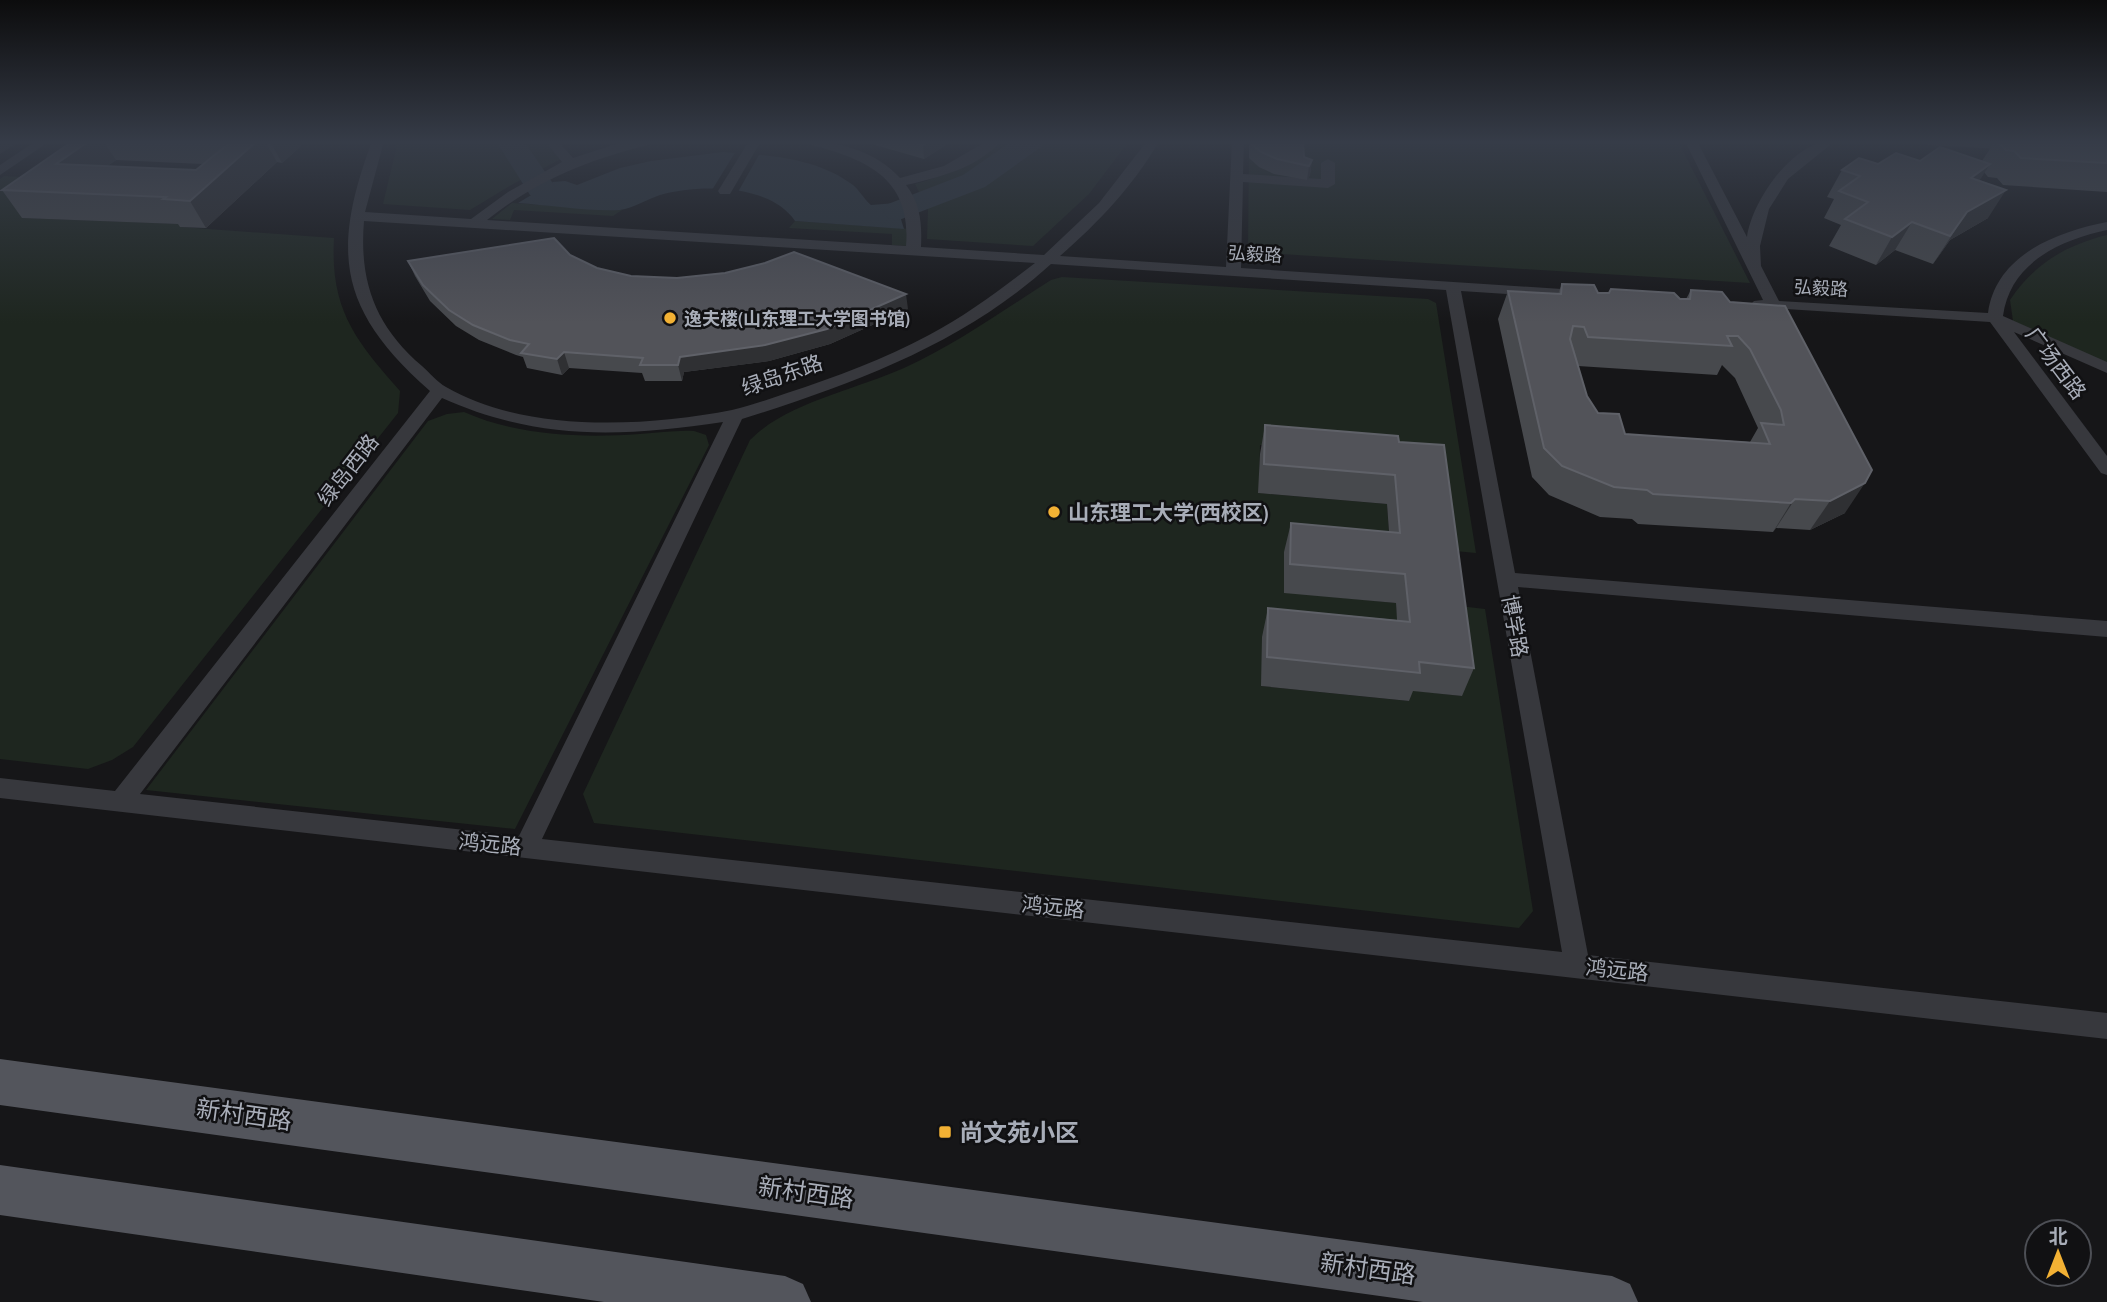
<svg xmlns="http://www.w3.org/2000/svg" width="2107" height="1302" font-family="'Archivo Narrow','Noto Sans SC',sans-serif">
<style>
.green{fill:#1e261f}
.water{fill:#2c353c}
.pier{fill:#161618}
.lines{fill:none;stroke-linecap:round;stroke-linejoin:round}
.river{fill:#2c353c;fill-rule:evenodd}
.minor{fill:#37383d;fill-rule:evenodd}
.primary{fill:#53555c;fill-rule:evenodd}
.wall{fill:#47494d;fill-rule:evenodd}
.shaded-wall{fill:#2f3033}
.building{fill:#525359;stroke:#5f6168;stroke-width:2;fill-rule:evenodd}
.poi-dot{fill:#f2b134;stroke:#111113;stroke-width:2.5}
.labels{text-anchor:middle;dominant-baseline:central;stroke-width:5;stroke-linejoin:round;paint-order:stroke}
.far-street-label{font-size:18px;fill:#a8adb8;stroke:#111113}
.far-poi-label{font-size:18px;font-weight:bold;fill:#a8adb8;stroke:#111113;text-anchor:start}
.street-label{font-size:21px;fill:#a8adb8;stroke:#111113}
.poi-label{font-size:21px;font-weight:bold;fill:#a8adb8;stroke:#111113;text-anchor:start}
.near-street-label{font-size:24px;fill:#a8adb8;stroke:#111113}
.near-poi-label{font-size:24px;font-weight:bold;fill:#a8adb8;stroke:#111113;text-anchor:start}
</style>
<rect width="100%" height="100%" fill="#161618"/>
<g class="green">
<path d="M398,141H546L563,158L513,184L470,210L383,204Z"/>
<path d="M999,141H1129L1089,194L1033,246L927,239L928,210L915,184C945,176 976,162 999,141Z"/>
<path d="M1249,141H1678L1750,283L1248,252Z"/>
<path d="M4,176L74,180L24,218L183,224L181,227L334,238C330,309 355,340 400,391L398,413L133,747L112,760L88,769L0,759V179Z"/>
<path d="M512,203L622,210L613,216L514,210L510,220L492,219Z"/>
<path d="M795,221L911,229L907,246L892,245V234L789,228Z"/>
<path d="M2107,235V363L2013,321L2010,300C2034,264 2066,245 2107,235Z"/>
<path d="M1062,277L1428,299L1436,303L1476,553L1444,550L1433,461L1260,445L1259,493L1387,504L1391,562L1285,552L1284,592L1396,603L1400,650L1261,686L1409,701L1408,690L1462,696L1451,605L1485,609L1533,911L1519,928L594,823L583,794L750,440C786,403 855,390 904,368C957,344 1002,311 1051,280Z"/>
<path d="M464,412C518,436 581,438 640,434C658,433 676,430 694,431L706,435L709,445L515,829L146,790L428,421L447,414Z"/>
</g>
<path class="water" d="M723,152C767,155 816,157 853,185C860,191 864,199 871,205L896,203L904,229L795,221C770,184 700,184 660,195C648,199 633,208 620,210C592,212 548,205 518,203L553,182L565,181L577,185L620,168L651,161Z"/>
<path class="pier" d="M736,151L760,153L738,192L712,190Z"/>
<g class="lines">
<g class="river">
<path d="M496,141H524L556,188L552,195L541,197L530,195Z"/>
<path d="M1012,141H1045L1041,147L985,187L899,220L888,218L883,211L888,204L963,175Z"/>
</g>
<g class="minor">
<path d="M36,141H50L0,175V165Z"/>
<path d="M372,141H384L365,212L471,219L508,192L562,162L545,141H558L573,158L622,142L653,141L652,144C590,159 537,180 487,220L906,246C912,178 866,159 808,144L807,141C840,141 878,153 900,178L944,166L987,141H1000C981,167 937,178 906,185C921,204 922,225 921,247L1044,255L1099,203L1147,141H1159C1135,184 1098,223 1060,256L1226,267L1232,141H1244L1243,174L1321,179V163L1328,159L1335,163V184L1328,188L1243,182L1241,268L1592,291L1595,294L1587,299L1461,291L1515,573L2107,621V637L1518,587L1588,955L2107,1013V1039L0,798V778L115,791L430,391C338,310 331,252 372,141ZM364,221L1035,263C1001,289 967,315 929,335C884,359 836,377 787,393C769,399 750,406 732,410C644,427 525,433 446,387C437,382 430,373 422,366C375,326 359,281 364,221ZM1051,264L1446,290L1562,952L542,839L742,419C853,384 963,344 1051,264ZM442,398C538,441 621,437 723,422L519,836L140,794Z"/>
<path d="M749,141H761L730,194H720L718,191Z"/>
<path d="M1685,141H1697L1747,237C1752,200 1795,138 1835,141L1788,179L1769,209L1760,246L1761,266L1779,301L1988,313C1996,255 2056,232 2107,222V230C2060,240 2010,263 2003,316L2107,362V373L2014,332L2107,456V475L2101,473L1990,322L1754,307L1751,304L1754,301L1763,300Z"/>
<path d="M1922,141C1941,141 2012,136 2024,146L2018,150L1928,145Z"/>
</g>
<g class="primary">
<path d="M0,1059L1612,1276L1630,1284L1638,1302H1423L0,1105Z"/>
<path d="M0,1165L785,1276L803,1284L811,1302H604L0,1215Z"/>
</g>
</g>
<g class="wall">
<path d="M63,141H301L299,142L301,146L282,163L277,162L206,228L180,227L178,224L22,218L2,190L66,145ZM116,160L203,164L196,170L107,166Z"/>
<path d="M861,141H952L924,159Z"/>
<path d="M1249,141H1303L1304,157L1312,160L1310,175L1307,180L1274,174L1259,167L1249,158Z"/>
<path d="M1995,141H2107V192L2003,185L1997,178L1988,177L1984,172L1979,180L1988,218L1950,240L1933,264L1895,250L1876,265L1829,246L1841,225L1824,218L1834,199L1827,197L1842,170L1878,164L1920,161H1982Z"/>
<path d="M570,255L597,268L631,276L908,309L830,344L769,361L684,372L682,381H645L642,373L569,368L562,375L527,368L523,357L516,355L479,340L456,326L430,301L415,276L408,261Z"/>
<path d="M1562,284L1598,293L1680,299H1686L1691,290L1722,292L1845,513L1810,530L1776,528L1773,532L1638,524L1632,519L1600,517L1549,495L1532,477L1498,319L1508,291L1558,294ZM1722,365L1735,378L1758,428L1750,442L1625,434L1598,413L1587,396L1578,366L1717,375Z"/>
<path d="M1265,425L1399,442L1474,668L1462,696L1413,691L1409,701L1261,686L1262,637L1268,608L1397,620L1396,603L1284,593V552L1291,523L1389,532L1387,504L1258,493L1260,454Z"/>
</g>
<g class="shaded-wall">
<path d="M0,141H20L0,154Z"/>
<path d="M89,141H103L116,160L74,191L56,164Z"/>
<path d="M257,141H265L277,162L206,228L190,201Z"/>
<path d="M270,141H301L299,142L301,146L282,163Z"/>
<path d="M929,141H952L924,159L923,145Z"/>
<path d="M1312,160L1310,175L1307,180L1309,166Z"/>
<path d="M1990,164L1973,191L1971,178Z"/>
<path d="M2006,190L1988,218L1950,240L1933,264L1967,212Z"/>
<path d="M1912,222L1895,250L1876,265L1892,237Z"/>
<path d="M906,294L908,309L830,344L769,361L684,372L682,381L678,365L680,357Z"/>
<path d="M564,352L569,368L562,375L557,359Z"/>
<path d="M1865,483L1845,513L1810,530L1830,501Z"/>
<path d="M1795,499L1776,528L1773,532L1791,503Z"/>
</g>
<g class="building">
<path d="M73,141H89L56,164L196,170L232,141H257L190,201L163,199L166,197L2,190Z"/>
<path d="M909,141H929L923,145Z"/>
<path d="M1251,141H1303L1304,157L1312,160L1309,166L1277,159L1261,152L1251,144Z"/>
<path d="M1997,141H2080L2104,142L2103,141H2107V163L2021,158L2014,151L2006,150Z"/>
<path d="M1940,147L1990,164L1971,178L2006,190L1967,212L1950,236L1912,222L1892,237L1845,219L1868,202L1839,191L1860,176L1842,170L1859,158L1878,164L1896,153L1920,161Z"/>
<path d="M554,238L570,255L597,268L631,276L677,278L725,273L765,263L794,252L906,294L827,329L765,345L680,357L678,365H640L643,358L564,352L557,359L521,353L529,344L510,340L473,325L449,310L423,285L408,261Z"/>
<path d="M1562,284L1594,285L1598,293H1609L1611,289L1674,293L1680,299H1690L1691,290L1722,292L1730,302L1785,306L1872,470L1865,483L1830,501L1795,499L1791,503L1653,494L1647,490L1614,487L1562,466L1544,448L1508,291L1561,294ZM1573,326L1584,327L1588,337L1732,346L1727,336H1738L1750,349L1781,410L1784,425L1761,423L1770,444L1625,434L1619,414L1598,413L1587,396L1570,339Z"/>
<path d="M1265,425L1398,436L1399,442L1444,445L1474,668L1419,662L1420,673L1267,657L1268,608L1410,622L1405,574L1290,564L1291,523L1400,533L1395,475L1264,464Z"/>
</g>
<linearGradient id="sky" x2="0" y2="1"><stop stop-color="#0c0c0d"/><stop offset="0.44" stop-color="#363c48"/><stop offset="1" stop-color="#363c48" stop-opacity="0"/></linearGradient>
<rect width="2107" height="323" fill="url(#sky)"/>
<g class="poi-dot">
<circle cx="670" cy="318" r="7"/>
<circle cx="1054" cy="512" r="7"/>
<rect x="938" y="1125" width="14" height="14" rx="3.5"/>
</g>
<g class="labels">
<g class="far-street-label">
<text transform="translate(1255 254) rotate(3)">弘毅路</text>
<text transform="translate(1821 288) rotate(3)">弘毅路</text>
</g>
<g class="far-poi-label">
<text x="684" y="318">逸夫楼(山东理工大学图书馆)</text>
</g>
<g class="street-label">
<text transform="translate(2056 363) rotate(53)">广场西路</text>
<text transform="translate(782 375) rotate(-19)">绿岛东路</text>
<text transform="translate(348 470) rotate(-52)">绿岛西路</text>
<text transform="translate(1515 626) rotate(80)">博学路</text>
<text transform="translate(490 844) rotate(6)">鸿远路</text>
<text transform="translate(1053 907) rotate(6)">鸿远路</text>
<text transform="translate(1617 970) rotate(6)">鸿远路</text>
</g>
<g class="poi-label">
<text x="1068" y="512">山东理工大学(西校区)</text>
</g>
<g class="near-street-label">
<text transform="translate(244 1114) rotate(8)">新村西路</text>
<text transform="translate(806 1192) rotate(8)">新村西路</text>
<text transform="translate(1368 1268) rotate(8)">新村西路</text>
</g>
<g class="near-poi-label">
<text x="959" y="1132">尚文苑小区</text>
</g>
</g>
<g transform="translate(2058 1253)"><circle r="33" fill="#111113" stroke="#4d4f55" stroke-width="2"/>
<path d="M0-5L12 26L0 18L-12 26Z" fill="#f2b134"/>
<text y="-10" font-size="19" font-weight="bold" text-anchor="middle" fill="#a8adb8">北</text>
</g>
</svg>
